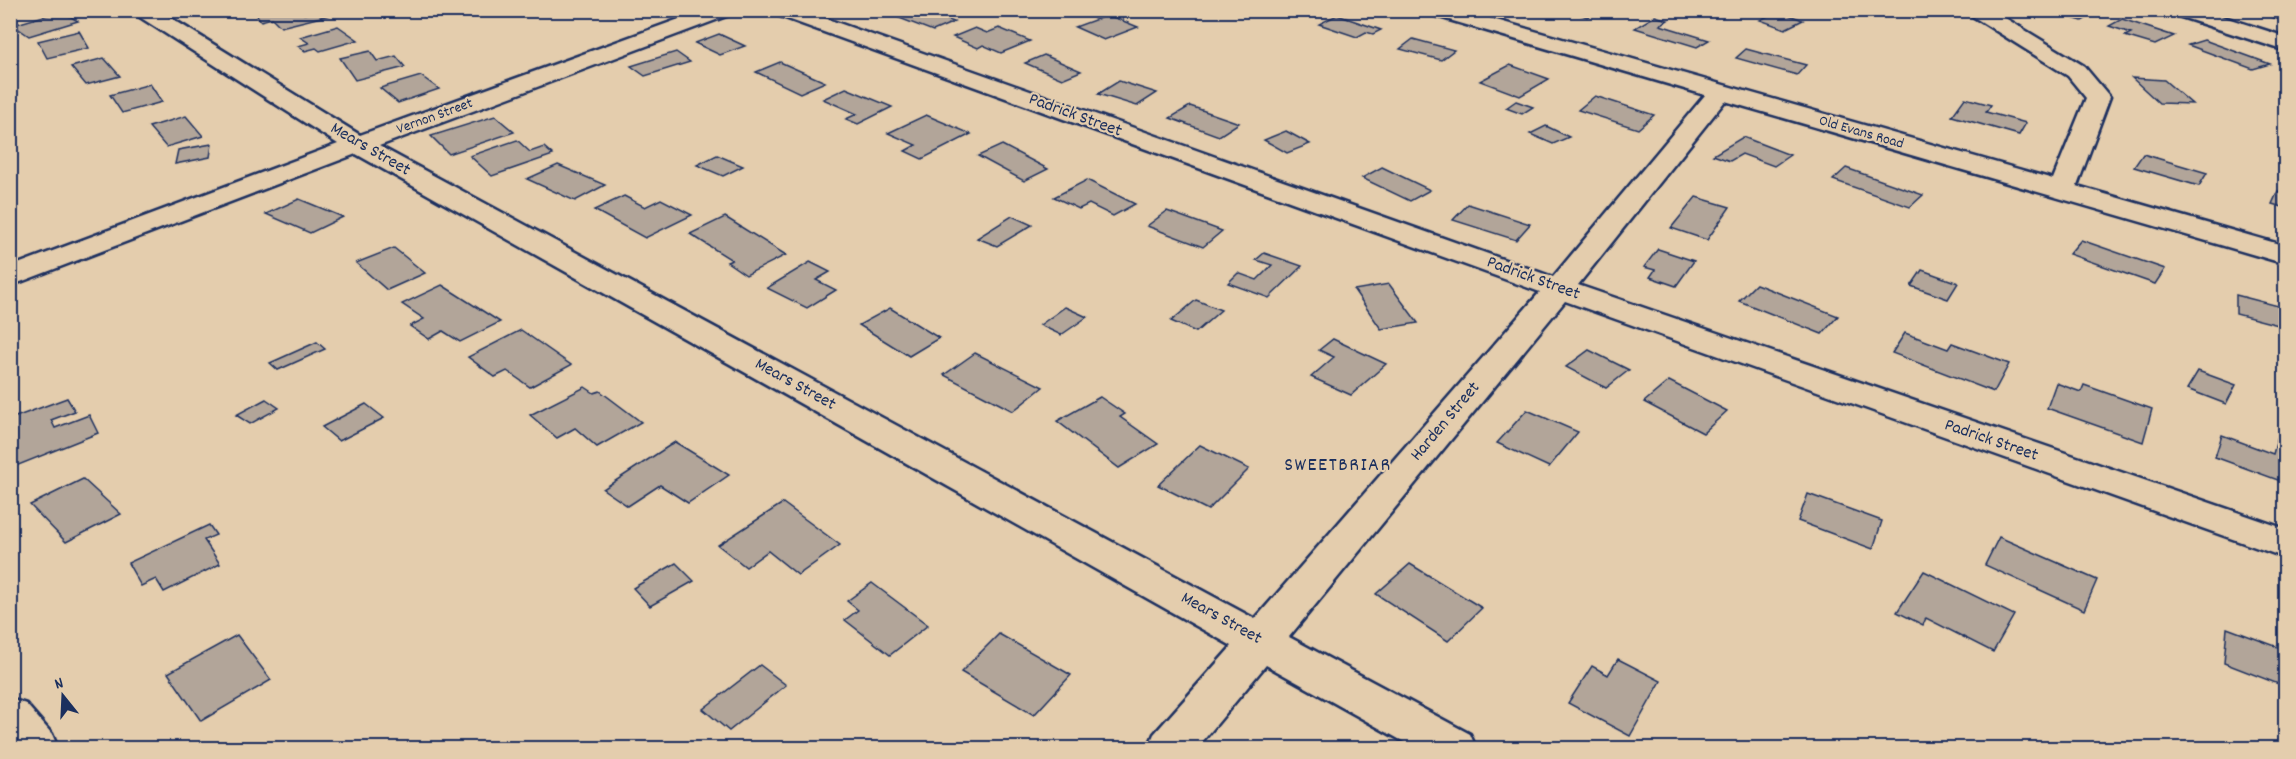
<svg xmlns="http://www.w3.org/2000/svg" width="2296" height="759" font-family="Dekko,sans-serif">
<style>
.building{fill:#b2a599;stroke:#1b2f5e;stroke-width:1.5}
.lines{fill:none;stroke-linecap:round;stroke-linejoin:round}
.minor-casing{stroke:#1b2f5e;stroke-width:5}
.minor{fill:#e4cdad;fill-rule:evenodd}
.labels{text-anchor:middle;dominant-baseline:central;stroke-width:4.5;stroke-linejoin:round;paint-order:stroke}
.far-street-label{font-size:15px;fill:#1b2f5e;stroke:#e4cdad}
.street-label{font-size:18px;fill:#1b2f5e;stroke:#e4cdad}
.neighbourhood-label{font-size:20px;letter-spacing:1.5px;fill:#1b2f5e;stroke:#e4cdad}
</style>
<rect width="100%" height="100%" fill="#e4cdad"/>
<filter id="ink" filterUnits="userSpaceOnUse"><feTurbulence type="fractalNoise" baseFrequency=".0167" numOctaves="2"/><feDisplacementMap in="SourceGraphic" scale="12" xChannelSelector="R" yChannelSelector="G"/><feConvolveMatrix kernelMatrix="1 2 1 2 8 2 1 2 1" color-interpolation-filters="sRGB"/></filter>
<g filter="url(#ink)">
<g class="building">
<path d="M272,10H301L304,14L324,10L329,15L281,27L272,18L261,21L256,14Z"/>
<path d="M907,10H939L951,14L943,18L954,22L933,31L894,16Z"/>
<path d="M1569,10H1601L1587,17Z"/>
<path d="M2045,10H2079L2093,15L2082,21Z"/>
<path d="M61,11L78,21L29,36L13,25Z"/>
<path d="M1778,11L1803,20L1785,29L1760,20Z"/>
<path d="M2280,11L2286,13V22L2265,15Z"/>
<path d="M1108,15L1138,27L1104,40L1075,27Z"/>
<path d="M1337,15L1381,30L1373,34L1366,32L1357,37L1319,24Z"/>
<path d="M1655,16L1668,20L1660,25L1709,40L1697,47L1635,28Z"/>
<path d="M2122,19L2174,36L2155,45L2125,36L2131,33L2109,26Z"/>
<path d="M338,26L358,40L320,51L316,48L305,51L298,46L309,43L300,37Z"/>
<path d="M975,28L987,33L999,28L1030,41L1001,53L983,45L978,48L953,37Z"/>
<path d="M79,31L89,48L47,58L38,41Z"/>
<path d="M719,34L745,46L720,55L695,43Z"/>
<path d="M1413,39L1454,50L1441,60L1400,49Z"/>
<path d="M2204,40L2270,64L2253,69L2188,45Z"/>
<path d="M1746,49L1806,65L1797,75L1736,58Z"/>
<path d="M370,51L377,61L396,56L405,67L355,80L340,58Z"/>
<path d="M676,52L690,62L645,76L631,66Z"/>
<path d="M1044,55L1081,71L1062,79L1025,63Z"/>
<path d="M104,58L120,76L86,85L71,67Z"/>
<path d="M780,62L825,82L800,93L756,72Z"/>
<path d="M1510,65L1549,79L1520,96L1480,81Z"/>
<path d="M421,76L439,89L398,103L380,88Z"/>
<path d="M2132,78L2164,80L2192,104L2159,103Z"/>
<path d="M1119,81L1157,93L1137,106L1098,94Z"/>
<path d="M150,84L162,102L122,113L110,95Z"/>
<path d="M846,88L892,107L858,124L846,119L857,114L823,99Z"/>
<path d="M1595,96L1654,115L1638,129L1578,110Z"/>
<path d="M1965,98L1991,105L1986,112L2026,123L2019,135L1952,116Z"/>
<path d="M1516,101L1533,107L1522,114L1506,108Z"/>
<path d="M1190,106L1239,123L1219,136L1170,118Z"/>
<path d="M926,115L971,134L922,159L905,151L916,145L888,133Z"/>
<path d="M186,116L203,136L166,147L149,127Z"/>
<path d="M495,116L514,132L449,154L431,136Z"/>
<path d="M1546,126L1569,137L1553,144L1530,134Z"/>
<path d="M1286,131L1310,144L1287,153L1264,140Z"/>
<path d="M1743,137L1790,155L1774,166L1742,154L1730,161L1713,155Z"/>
<path d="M517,140L530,152L544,147L553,155L492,176L470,156Z"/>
<path d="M212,144L210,157L175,164L178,150Z"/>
<path d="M1002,145L1048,169L1024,181L978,156Z"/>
<path d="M2143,154L2207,173L2199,186L2134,167Z"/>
<path d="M717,155L743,166L723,176L697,165Z"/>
<path d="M558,165L605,185L575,201L527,179Z"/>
<path d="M1382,167L1430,190L1410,201L1362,178Z"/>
<path d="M1846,168L1923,195L1910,207L1833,180Z"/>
<path d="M1087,180L1135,204L1113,216L1089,204L1079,209L1054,197Z"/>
<path d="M2278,191L2286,193V208L2272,204Z"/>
<path d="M624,196L645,207L661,199L692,215L645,238L594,210Z"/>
<path d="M1696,197L1730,207L1707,240L1671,228Z"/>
<path d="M299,199L343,217L310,233L266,214Z"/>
<path d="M1468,204L1530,224L1516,240L1453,220Z"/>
<path d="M1167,211L1222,231L1203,247L1147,226Z"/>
<path d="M1012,216L1032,225L997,246L977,238Z"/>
<path d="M725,217L786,255L746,275L727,262L732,260L690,234Z"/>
<path d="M2081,240L2165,269L2155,284L2069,254Z"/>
<path d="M394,248L425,273L387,290L356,263Z"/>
<path d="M1658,249L1694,261L1676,286L1650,277L1655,270L1644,267Z"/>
<path d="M1264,253L1302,266L1269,298L1228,283L1238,273L1257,280L1272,265L1256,260Z"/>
<path d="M810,262L830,272L816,280L836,290L807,308L767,288Z"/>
<path d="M1922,270L1958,283L1948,299L1911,286Z"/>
<path d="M1389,284L1418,323L1381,329L1354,290Z"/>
<path d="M1756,284L1838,316L1822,334L1739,301Z"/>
<path d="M442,285L500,322L460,342L443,331L429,339L410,326L424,319L402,304Z"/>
<path d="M2236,295L2286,308V327L2236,314Z"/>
<path d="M1196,300L1221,310L1196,332L1171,321Z"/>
<path d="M1065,307L1087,317L1061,335L1040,325Z"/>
<path d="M890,308L939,338L909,356L859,325Z"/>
<path d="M521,330L571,365L530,387L507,371L495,377L468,357Z"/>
<path d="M1905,333L1948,349L1952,343L2009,364L1994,392L1892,353Z"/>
<path d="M1333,339L1386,364L1351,395L1311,377L1334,357L1319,350Z"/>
<path d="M317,342L325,349L278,370L270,363Z"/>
<path d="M1589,350L1629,370L1606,388L1566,367Z"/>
<path d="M975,353L1043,387L1013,411L944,375Z"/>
<path d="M2198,371L2236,385L2226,404L2187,389Z"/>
<path d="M1669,381L1727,411L1703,433L1644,402Z"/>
<path d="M2056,383L2081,392L2084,385L2152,409L2143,442L2047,408Z"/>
<path d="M585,387L594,393L600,391L641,422L597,447L575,428L557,438L530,415Z"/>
<path d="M1100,397L1125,414L1120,417L1158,444L1119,468L1057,421Z"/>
<path d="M67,398L75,411L51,420L55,428L89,415L98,433L11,468L10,419Z"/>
<path d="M266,399L279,408L250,424L236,415Z"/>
<path d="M366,404L384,418L339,441L322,427Z"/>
<path d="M1527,410L1578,432L1549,467L1497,443Z"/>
<path d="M2222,435L2273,454L2278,436L2286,438V483L2215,457Z"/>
<path d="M675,442L729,475L688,503L660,485L628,506L603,489Z"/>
<path d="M1200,445L1249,469L1208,510L1158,485Z"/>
<path d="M83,479L121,514L66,542L30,505Z"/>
<path d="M1808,494L1882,521L1873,549L1798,521Z"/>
<path d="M783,503L840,545L798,575L768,551L746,567L718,545Z"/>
<path d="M209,525L216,535L204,540L220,564L164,592L156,579L141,586L128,563Z"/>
<path d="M1999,537L2097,580L2084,610L1985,565Z"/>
<path d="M676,563L694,581L650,606L633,588Z"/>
<path d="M1410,564L1482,608L1448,641L1376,594Z"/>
<path d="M1924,571L2014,615L1993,652L1926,618L1923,625L1897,612Z"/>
<path d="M872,583L928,625L890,655L845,620L858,610L847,601Z"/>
<path d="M2227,628L2286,650V687L2224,663Z"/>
<path d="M999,634L1071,675L1034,715L961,672Z"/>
<path d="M237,635L271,680L201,721L168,673Z"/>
<path d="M1618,659L1661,681L1630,736L1568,703L1592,666L1608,675Z"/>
<path d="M760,665L786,685L729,731L703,709Z"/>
</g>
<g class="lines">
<g class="minor-casing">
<g id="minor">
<path d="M132,10H158L360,135L704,10H735L732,14L379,146L1255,619L1540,292L774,14L771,10H802L1553,277L1705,95L1429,14L1426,10H1461L2053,179L2086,98L2068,76L1969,14L1966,10H1992L2084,66L2110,97L2077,186L2286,246V264L1725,101L1578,285L2286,529V558L1565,301L1289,637L1470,734L1476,748H1415L1266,665L1197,748H1148L1154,734L1232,646L356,154L10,286V267L338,144L135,14Z"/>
<path d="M2169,10H2202L2286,37V51L2172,14Z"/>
<path d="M10,699L26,704L52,734L58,748H10Z"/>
</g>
</g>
<use href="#minor" class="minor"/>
</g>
</g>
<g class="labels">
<g class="far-street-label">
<text transform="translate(435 117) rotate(-20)">Vernon Street</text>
<text transform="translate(1861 133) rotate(16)">Old Evans Road</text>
</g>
<g class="street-label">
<text transform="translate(1075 116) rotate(20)">Padrick Street</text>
<text transform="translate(370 150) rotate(30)">Mears Street</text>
<text transform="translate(1533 279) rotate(20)">Padrick Street</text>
<text transform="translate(795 385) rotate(29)">Mears Street</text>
<text transform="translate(1446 422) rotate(-50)">Harden Street</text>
<text transform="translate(1991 441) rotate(19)">Padrick Street</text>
<text transform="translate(1221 619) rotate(29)">Mears Street</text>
</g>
<g class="neighbourhood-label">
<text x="1338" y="466">SWEETBRIAR</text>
</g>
</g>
<rect width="2296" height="759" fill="none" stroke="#e4cdad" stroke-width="36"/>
<rect x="18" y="18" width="2260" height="723" fill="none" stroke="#1b2f5e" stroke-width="2" filter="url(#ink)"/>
<g transform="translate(63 696) rotate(342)" stroke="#e4cdad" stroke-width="4.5" paint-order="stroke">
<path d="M0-4.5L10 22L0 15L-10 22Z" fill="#1b2f5e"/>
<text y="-9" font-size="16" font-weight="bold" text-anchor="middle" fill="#1b2f5e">N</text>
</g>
</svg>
